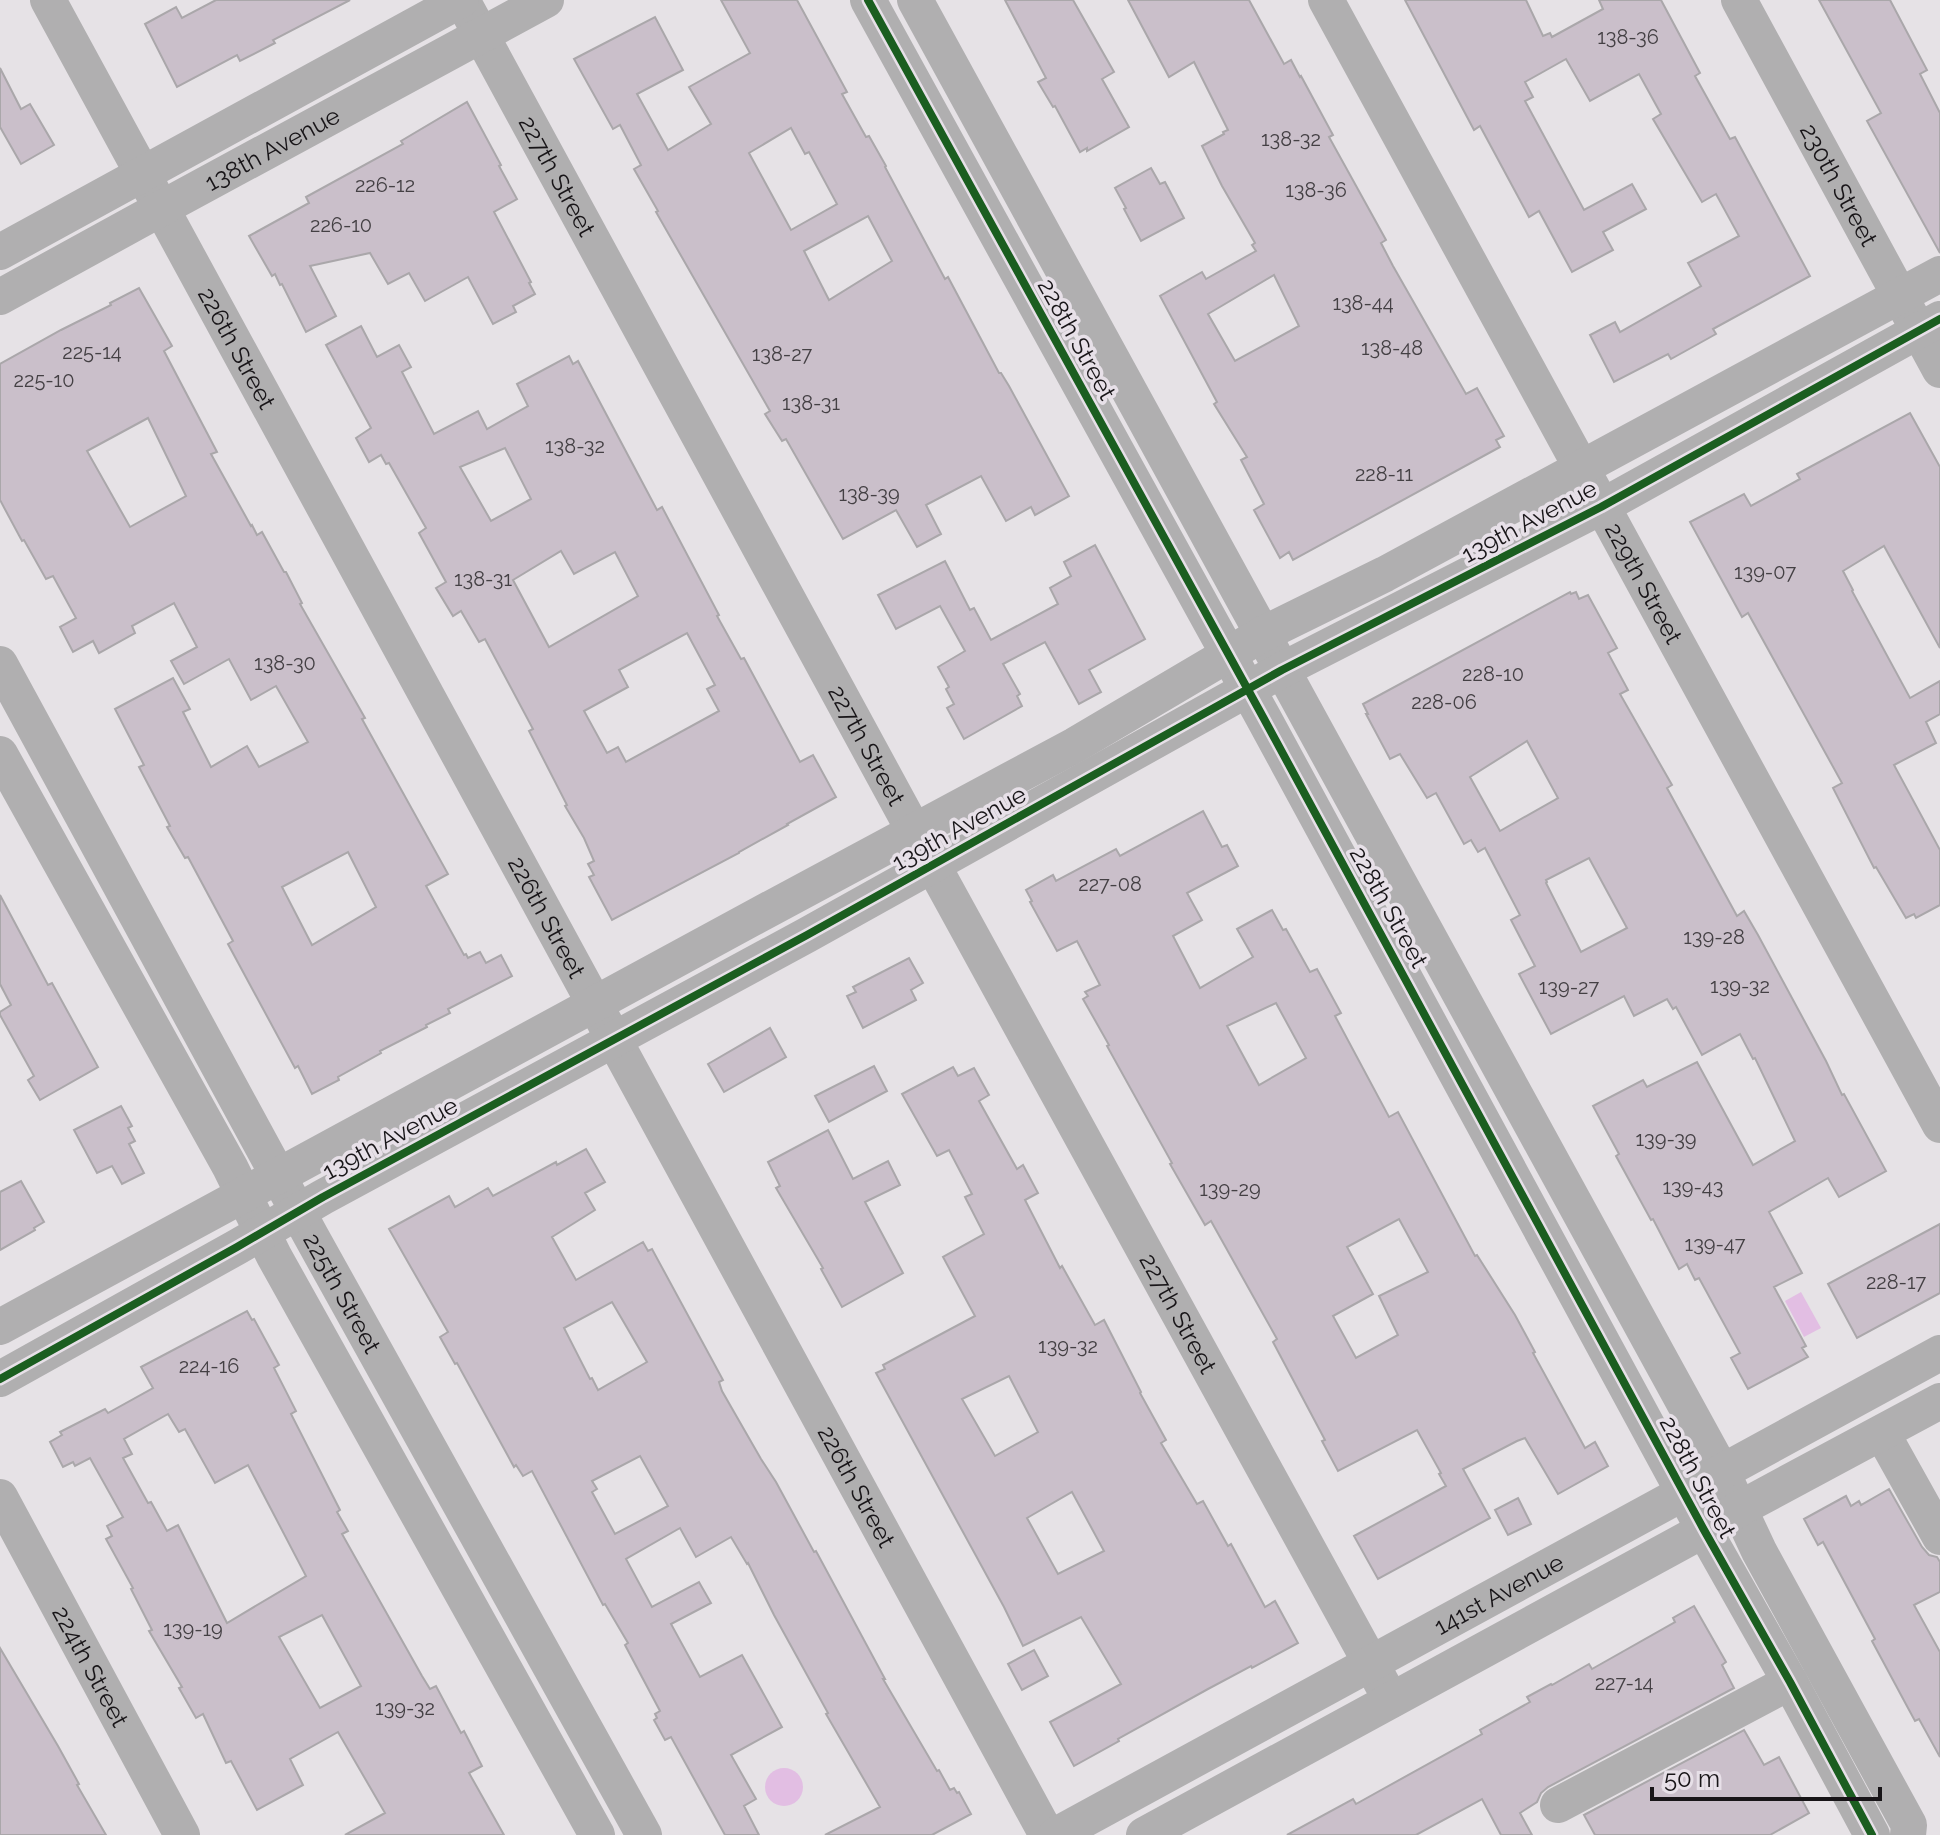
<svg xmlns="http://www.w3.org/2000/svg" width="1940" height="1835" font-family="Raleway,sans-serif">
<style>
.water{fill:#e2bee3}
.building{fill:#cabfca;stroke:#aaa7aa;stroke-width:2;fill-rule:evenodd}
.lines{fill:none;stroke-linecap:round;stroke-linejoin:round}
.minor{stroke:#b0afb0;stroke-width:36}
.cycleway-casing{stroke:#e7e0e8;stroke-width:13}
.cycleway{stroke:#1b5e20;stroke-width:8}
.labels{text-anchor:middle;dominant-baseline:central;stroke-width:7;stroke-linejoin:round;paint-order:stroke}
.number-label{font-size:20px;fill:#444044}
.street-label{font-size:24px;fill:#181518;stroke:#e7e0e8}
</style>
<rect width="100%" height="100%" fill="#e6e2e6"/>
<g class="water">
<path d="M1801,1292L1821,1328L1804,1337L1785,1301Z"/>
<circle cx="784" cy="1787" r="19"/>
</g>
<g class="building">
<path d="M216,0H350L273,40L275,43L240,61L237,55L177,87L145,24L176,7L182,18Z"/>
<path d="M721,0H797L847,92L842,94L866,137L869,136L886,166L885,167L945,279L948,277L999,373H1001L1009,386L1069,496L1035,515L1031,507L1006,521L981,476L926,505L941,534L917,547L896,510L843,539L786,439L782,441L765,414L770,411L656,212L658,211L634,169L641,165L620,125L613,129L574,59L655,17L683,70L637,94L668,150L711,124L689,87L750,53ZM791,128L805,154L809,152L837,204L791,230L749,153ZM868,216L892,261L829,300L804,251Z"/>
<path d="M1005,0H1073L1114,72L1102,79L1129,127L1087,151V148L1080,152L1055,106L1053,107L1038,82L1046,78Z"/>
<path d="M1128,0H1249L1284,64L1291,60L1300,77L1301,76L1333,135L1329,137L1386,240L1381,243L1393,266L1466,394L1477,388L1504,436L1496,440L1500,447L1293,560L1289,552L1280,558L1254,510L1264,504L1241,460L1247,457L1214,404L1217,402L1160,296L1202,272L1206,279L1256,251L1252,245L1255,243L1222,186L1202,146L1224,134L1223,132L1228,130L1194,62L1169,77ZM1274,275L1299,326L1235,361L1208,314Z"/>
<path d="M1405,0H1526L1543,36L1550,33L1552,37L1603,9L1599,0H1661L1700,73L1695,76L1730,139L1735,137L1810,276L1713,329L1716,334L1671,359L1668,354L1614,382L1590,335L1615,322L1620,332L1701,286L1688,263L1739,236L1716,194L1702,202L1653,119L1661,114L1639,74L1590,101L1566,59L1525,82L1533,97L1525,101L1584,210L1632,184L1646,209L1603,232L1613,250L1572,272L1539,211L1529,217L1480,126L1474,130Z"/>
<path d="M1819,0H1890L1927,70L1920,74L1940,113V253L1867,121L1881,113Z"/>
<path d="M0,68L21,109L30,104L54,145L21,164L0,127Z"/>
<path d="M467,102L501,165L499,166L517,199L494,212L531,282L529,283L535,294L513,306L516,312L493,324L468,277L425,301L409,273L388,284L370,253L310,266L336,316L306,332L282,284L280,285L275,274L272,276L249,236L309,203L306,197L403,144L401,141Z"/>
<path d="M1151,168L1160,184L1165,182L1184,218L1141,241L1124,209L1126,208L1115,188Z"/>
<path d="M139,288L172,346L164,351L217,452L211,454L251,526L252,525L257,535L262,532L284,572H286L302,603L300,604L365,718L362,719L448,874L426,886L464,955L466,954L468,958L480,952L486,963L501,955L512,976L448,1009L450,1013L426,1025L427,1027L380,1051L381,1053L338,1077L339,1080L312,1094L298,1066L295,1068L228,944L233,941L188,857L185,858L167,827L170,826L139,767L144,765L115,709L173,678L190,709L183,712L211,767L247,746L259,767L308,742L276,686L251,700L229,659L184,684L171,661L197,647L174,603L132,626L135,633L99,653L93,641L73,652L60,627L76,618L53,576L46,579L24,540L22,541L0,500V364L61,330L111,305L110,303ZM148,418L186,496L130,527L87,451ZM348,852L376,907L312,945L282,887Z"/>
<path d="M361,326L377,357L399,345L411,367L402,372L434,434L478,411L487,429L528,406L517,384L569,356L573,364L578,361L657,510L662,507L719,615L717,616L741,659L744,658L800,762L813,755L836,797L787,824L788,825L739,852V853L612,920L589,877L594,875L588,864L594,861L584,838L565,806L567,805L529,731L533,729L485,639L479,642L461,611L453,616L436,588L446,582L419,533L426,528L389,463L386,464L381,455L369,462L356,438L371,428L326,345ZM505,448L531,499L491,521L460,467ZM561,551L574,574L615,552L638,596L549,647L513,580ZM687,633L715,685L707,689L719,711L626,762L618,747L607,753L584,711L628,687L619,670Z"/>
<path d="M1910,413L1940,467V648L1884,546L1843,571L1853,590L1852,591L1910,698L1940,681V714L1926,722L1936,743L1894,765L1940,850V905L1916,918L1914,914L1906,918L1876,867L1874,868L1833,788L1842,783L1748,613L1742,617L1690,522L1744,494L1751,506L1800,479L1797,474Z"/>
<path d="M1095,545L1145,639L1089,670L1101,692L1079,704L1045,642L1003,664L1020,694L1017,696L1022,706L964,739L947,708L954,704L946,689L949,687L938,667L965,651L940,606L896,629L878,595L945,561L970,610L974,608L991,640L1058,604L1050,588L1071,576L1064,562Z"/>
<path d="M1570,592L1571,594L1576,592L1579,599L1588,595L1617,648L1608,653L1628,690L1620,694L1672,785L1667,788L1737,916L1744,911L1758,935L1826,1061L1842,1095L1844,1094L1886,1171L1839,1197L1828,1178L1769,1212L1802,1273L1774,1287L1806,1346L1802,1348L1808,1357L1748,1389L1731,1358L1740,1353L1699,1278L1695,1280L1687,1264L1679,1269L1653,1219L1651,1220L1616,1156L1619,1154L1593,1106L1643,1080L1647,1087L1697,1062L1753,1165L1795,1141L1755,1058L1753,1059L1740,1034L1702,1055L1676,1007L1673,1009L1667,999L1634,1016L1624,996L1551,1034L1519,974L1535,966L1511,920L1520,915L1485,848L1478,852L1471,840L1464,844L1436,793L1427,798L1400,754L1390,759L1366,714H1368L1363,704ZM1527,741L1558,798L1500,831L1470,777ZM1589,858L1627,928L1581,952L1546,883L1547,882L1546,880Z"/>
<path d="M1203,811L1222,847L1227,845L1238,866L1187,893L1202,920L1173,936L1200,988L1253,957L1237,929L1272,910L1283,930L1286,929L1310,972L1317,969L1341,1013L1335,1016L1389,1117L1398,1112L1475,1256L1477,1255L1515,1315L1535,1352L1533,1353L1585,1448L1595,1442L1608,1466L1558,1494L1525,1438L1517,1441L1463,1469L1490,1518L1378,1579L1354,1536L1446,1486L1439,1474L1441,1473L1417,1430L1338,1471L1322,1441L1325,1440L1273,1342L1277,1339L1211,1221L1205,1225L1170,1164L1172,1163L1107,1046L1109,1045L1083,999L1088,996L1085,992L1100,985L1077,941L1057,951L1030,902L1032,901L1026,890L1053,875L1056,881L1116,849L1120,856ZM1276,1003L1306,1058L1259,1085L1227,1026ZM1399,1219L1428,1272L1379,1296L1398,1335L1356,1358L1333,1316L1373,1294L1347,1247Z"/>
<path d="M0,895L48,985L52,983L98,1067L40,1100L28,1080L34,1076L0,1015V1012L11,1005L0,984Z"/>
<path d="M909,958L923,983L911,990L916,1000L863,1028L847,996L856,992L853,987Z"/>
<path d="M770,1028L786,1057L724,1092L708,1064Z"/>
<path d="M874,1066L887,1091L829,1122L815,1096Z"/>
<path d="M953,1067L958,1076L974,1068L989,1095L979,1101L1017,1169L1023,1165L1038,1193L1025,1200L1060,1268L1062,1266L1095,1325L1104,1320L1141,1392L1140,1393L1166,1440L1161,1443L1197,1504L1203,1501L1228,1546L1231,1544L1265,1607L1275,1601L1298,1643L1252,1668L1251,1666L1208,1689L1118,1739L1119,1741L1074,1766L1050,1722L1121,1684L1081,1617L1023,1646L1004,1607L876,1373L885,1369L883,1365L975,1316L943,1257L984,1234L965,1197L972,1194L949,1150L937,1156L902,1094ZM1009,1376L1038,1432L995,1456L962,1399ZM1072,1492L1104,1551L1058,1574L1027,1518Z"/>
<path d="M121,1106L132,1126L128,1128L135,1141L129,1144L144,1173L122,1184L112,1166L97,1173L74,1130Z"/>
<path d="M828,1130L853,1179L888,1161L900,1185L865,1202L903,1273L842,1307L821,1269L823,1268L776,1188L780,1186L768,1162Z"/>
<path d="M586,1149L605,1182L585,1193L595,1210L552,1237L576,1280L643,1242L648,1251L652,1249L723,1380L719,1382L722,1391L761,1459L776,1482L814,1552L816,1551L885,1679H883L937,1771L939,1770L950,1790L954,1788L957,1793L959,1792L971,1814L932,1835H825L880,1807L826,1714L828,1713L774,1615L748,1563L747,1564L731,1537L696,1557L680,1528L626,1559L652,1607L699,1582L711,1603L671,1624L700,1677L742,1655L782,1727L731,1755L756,1799L744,1806L759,1835H725L671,1737L665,1740L654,1720L657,1718L655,1714L660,1711L625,1645L628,1643L605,1604L603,1605L532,1471L523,1476L516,1465L514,1467L457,1363L455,1364L440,1337L448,1332L389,1229L449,1196L455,1207L488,1188L493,1196L556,1162L557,1165ZM612,1302L647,1362L598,1390L592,1378L590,1379L564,1328ZM640,1456L668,1506L615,1534L592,1492L597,1489L592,1481Z"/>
<path d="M21,1181L44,1222L34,1228L35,1230L0,1250V1192Z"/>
<path d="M1940,1224V1293L1857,1338L1828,1284Z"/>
<path d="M247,1311L252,1320L254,1319L279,1365L274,1368L296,1411L291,1414L340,1510L337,1512L348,1531L342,1534L422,1676L430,1689L436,1686L461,1733L464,1731L482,1766L469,1773L504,1835H345L385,1813L338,1732L290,1759L303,1785L257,1810L231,1761L226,1763L203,1714L196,1718L179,1688L182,1687L149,1631L152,1630L131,1589L133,1588L106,1539L112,1536L107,1526L123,1517L90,1458L75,1466L73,1462L63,1467L50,1442L62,1435L60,1432L105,1409L108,1413L153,1388L141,1367ZM168,1414L179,1432L185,1429L215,1483L248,1465L306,1576L227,1623L178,1525L167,1531L151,1502L148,1503L123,1458L132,1454L124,1439ZM322,1615L361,1686L320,1708L279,1637Z"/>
<path d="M1889,1489L1922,1547L1929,1555L1937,1557L1940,1562V1592L1914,1605L1940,1652V1757L1919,1719L1915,1721L1908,1708L1872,1641L1875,1639L1823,1542L1818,1545L1804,1519L1846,1496L1851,1506L1859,1501L1861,1505Z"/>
<path d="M1518,1498L1531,1524L1508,1535L1495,1510Z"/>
<path d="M1694,1606L1726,1662L1722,1665L1734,1688L1548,1787L1541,1793L1537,1802L1520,1813L1532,1835H1501L1482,1799L1416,1835H1287L1353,1799L1356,1804L1482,1734L1480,1730L1530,1702L1527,1697L1551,1684L1552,1685L1589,1664L1592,1669L1675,1622L1673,1618Z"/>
<path d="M0,1648L58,1746L79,1784L77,1785L106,1835H0Z"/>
<path d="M1034,1650L1048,1676L1022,1690L1008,1664Z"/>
<path d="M1744,1730L1764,1765L1779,1757L1809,1813L1770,1835H1595L1584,1815Z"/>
</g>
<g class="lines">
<g class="minor">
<path id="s1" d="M48,0L1047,1835"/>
<path id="s2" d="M462,0L914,831L1391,1700"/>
<path d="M868,0L1263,717L1704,1530L1790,1682L1872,1835"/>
<path d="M915,0L1722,1472L1759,1551L1909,1825L1908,1835"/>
<path id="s3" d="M1326,0L1940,1125"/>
<path id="s4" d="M1739,0L1940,370"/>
<path d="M0,252L461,0"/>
<path id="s5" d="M0,297L162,208L546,0"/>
<path id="s6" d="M0,664L311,1236L644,1835"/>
<path d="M0,754L230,1167L274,1256L597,1835"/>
<path d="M0,1327L751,919L1075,745L1263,634L1385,574L1940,274"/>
<path d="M0,1379L237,1247L323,1197L807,935L1282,670L1601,507L1940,319"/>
<path d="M1882,1433L1940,1537"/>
<path id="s7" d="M0,1497L182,1835"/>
<path d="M1558,1805L1790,1682"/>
<path id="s8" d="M1056,1835L1940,1353"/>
<path d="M1144,1835L1704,1530L1739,1509L1940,1401"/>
</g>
<g class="cycleway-casing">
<g id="cycleway">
<path d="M868,0L1263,717L1704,1530L1790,1682L1872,1835"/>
<path d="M0,1379L237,1247L323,1197L807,935L1282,670L1601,507L1940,319"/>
</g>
</g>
<use href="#cycleway" class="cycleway"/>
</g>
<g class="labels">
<g class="number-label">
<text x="1628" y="37">138-36</text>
<text x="1291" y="139">138-32</text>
<text x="385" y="185">226-12</text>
<text x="1316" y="190">138-36</text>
<text x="341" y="225">226-10</text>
<text x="1363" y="303">138-44</text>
<text x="1392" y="348">138-48</text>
<text x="92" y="352">225-14</text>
<text x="782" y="354">138-27</text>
<text x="44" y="380">225-10</text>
<text x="811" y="403">138-31</text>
<text x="575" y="446">138-32</text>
<text x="1384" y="474">228-11</text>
<text x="869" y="494">138-39</text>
<text x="1765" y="572">139-07</text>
<text x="483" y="579">138-31</text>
<text x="285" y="663">138-30</text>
<text x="1493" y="674">228-10</text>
<text x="1444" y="702">228-06</text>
<text x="1110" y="884">227-08</text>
<text x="1714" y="937">139-28</text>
<text x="1740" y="986">139-32</text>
<text x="1569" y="987">139-27</text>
<text x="1666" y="1139">139-39</text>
<text x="1693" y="1187">139-43</text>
<text x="1230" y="1189">139-29</text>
<text x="1715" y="1244">139-47</text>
<text x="1896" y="1282">228-17</text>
<text x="1068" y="1346">139-32</text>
<text x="209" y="1366">224-16</text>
<text x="193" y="1629">139-19</text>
<text x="1624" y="1683">227-14</text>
<text x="405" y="1708">139-32</text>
</g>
<g class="street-label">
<text stroke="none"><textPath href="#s5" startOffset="310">138th Avenue</textPath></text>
<text stroke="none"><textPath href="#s2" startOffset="200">227th Street</textPath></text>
<text stroke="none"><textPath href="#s4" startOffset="210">230th Street</textPath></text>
<text transform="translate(1077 339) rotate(61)">228th Street</text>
<text stroke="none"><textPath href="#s1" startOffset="396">226th Street</textPath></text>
<text transform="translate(1529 521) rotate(-28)">139th Avenue</text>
<text stroke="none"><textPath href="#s3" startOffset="664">229th Street</textPath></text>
<text stroke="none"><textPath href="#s2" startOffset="848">227th Street</textPath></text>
<text transform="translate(959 828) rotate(-29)">139th Avenue</text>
<text transform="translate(1389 907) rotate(61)">228th Street</text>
<text stroke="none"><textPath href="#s1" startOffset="1044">226th Street</textPath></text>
<text transform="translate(390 1138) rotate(-28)">139th Avenue</text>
<text stroke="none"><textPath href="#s6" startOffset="716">225th Street</textPath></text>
<text stroke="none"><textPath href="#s2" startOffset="1496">227th Street</textPath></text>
<text transform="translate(1698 1477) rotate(62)">228th Street</text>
<text stroke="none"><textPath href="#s1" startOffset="1692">226th Street</textPath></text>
<text stroke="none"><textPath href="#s8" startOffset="504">141st Avenue</textPath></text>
<text stroke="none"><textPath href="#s7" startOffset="192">224th Street</textPath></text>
</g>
</g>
<path d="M1652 1787v12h228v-12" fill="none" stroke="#181518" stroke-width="4"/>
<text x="1664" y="1787" font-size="24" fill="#181518" stroke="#e7e0e8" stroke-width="6" paint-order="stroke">50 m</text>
</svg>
